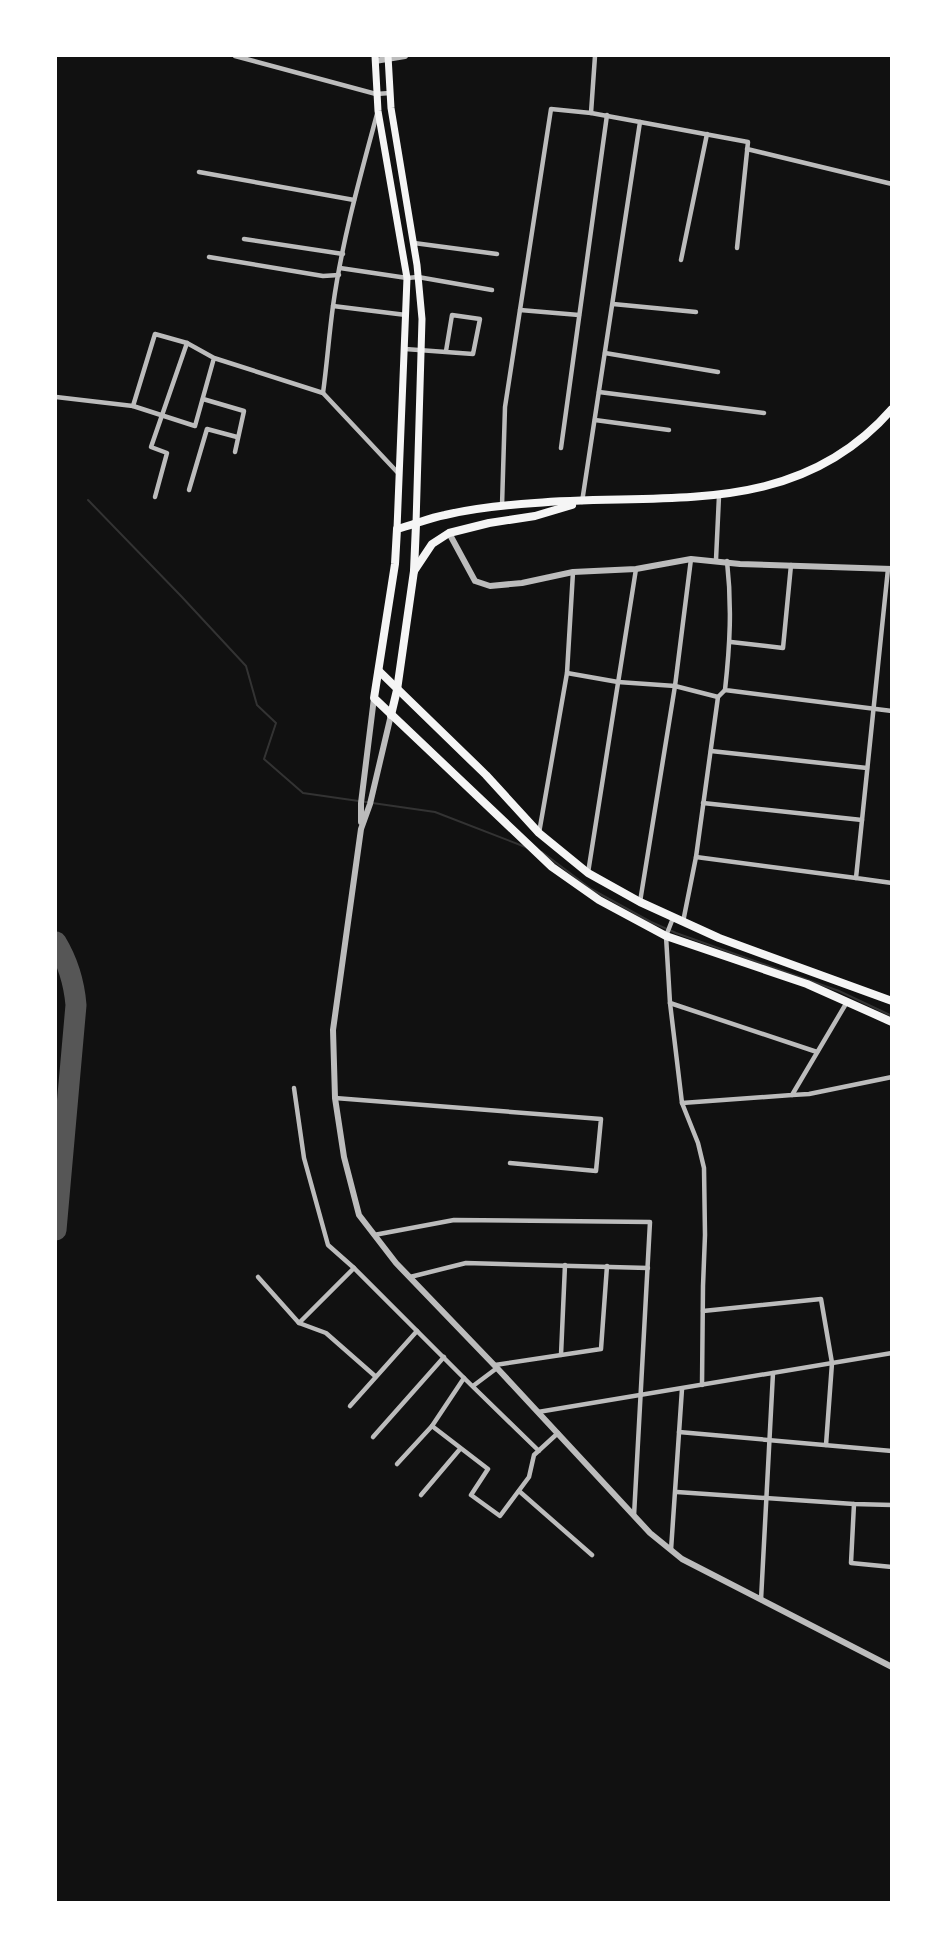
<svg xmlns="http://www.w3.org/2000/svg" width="947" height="1958" font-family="'Sofia Sans Condensed',sans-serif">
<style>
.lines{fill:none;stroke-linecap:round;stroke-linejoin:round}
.stream{stroke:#333;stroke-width:2}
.taxiway{stroke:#565656;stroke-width:21}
.minor{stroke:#bcbcbc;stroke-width:4.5}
.tertiary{stroke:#bcbcbc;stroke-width:6}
.secondary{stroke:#f5f5f5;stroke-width:7}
.primary{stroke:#f5f5f5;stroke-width:8}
</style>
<rect width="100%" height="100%" fill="#111"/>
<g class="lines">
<g class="stream">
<path d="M88,500L181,596L246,666L257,705L276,723L264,759L303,793L435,812L528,848"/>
<path d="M542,852L591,889L651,922L676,933L839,991L892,1016"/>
</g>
<path class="taxiway" d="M56,942C68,962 74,981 76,1005L56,1230"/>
<g class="minor">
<path d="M235,56L376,94L390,93"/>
<path d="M640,122L748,142L737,248"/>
<path d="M747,149L892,184"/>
<path d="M199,172L354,200"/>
<path d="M244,239L343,254"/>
<path d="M414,243L497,254"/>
<path d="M209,257L323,276L339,275"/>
<path d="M681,260L707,134"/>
<path d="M340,268L407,278L418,277L492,290"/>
<path d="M613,304L696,312"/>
<path d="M333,306L406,315"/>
<path d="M520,310L579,315"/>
<path d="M405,349L473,354L480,319L452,315L446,351"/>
<path d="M605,353L718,372"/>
<path d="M214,358L187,343L155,334L133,406L195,426L214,358L323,393L399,474"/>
<path d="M599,392L764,413"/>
<path d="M323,393C327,364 329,335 333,306C342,241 360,177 377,114"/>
<path d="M56,397L133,406"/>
<path d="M203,399L244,411L235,452"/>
<path d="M595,420L669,430"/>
<path d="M561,448L607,115"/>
<path d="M189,490L207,429L237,437"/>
<path d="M155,497L167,453L151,447L187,343"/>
<path d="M582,502L640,122L591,113"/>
<path d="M502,506L505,407L551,109L591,113L595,56"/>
<path d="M716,560L719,496"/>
<path d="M727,561C732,606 730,645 725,690L892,711"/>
<path d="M888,569L856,878L892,883"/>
<path d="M731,642L783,648L791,565"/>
<path d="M567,673L618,682L675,686L718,697"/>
<path d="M711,751L867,768"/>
<path d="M703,803L862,820"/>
<path d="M539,833L567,673L573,572"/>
<path d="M696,857L856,878"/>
<path d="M588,873L636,569"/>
<path d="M640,902L675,686L691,559"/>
<path d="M673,918L666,936L670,1003L682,1103L792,1095L847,1002"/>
<path d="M683,922L696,857L718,697L725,690"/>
<path d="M670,1003L817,1052"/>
<path d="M294,1088L304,1158L328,1245L354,1268"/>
<path d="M792,1095L809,1094L892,1077"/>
<path d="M335,1098L601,1119L596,1171L510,1163"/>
<path d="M682,1103L698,1143L704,1168L705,1235L703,1286L702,1385"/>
<path d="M374,1235L454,1220L650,1222L634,1516"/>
<path d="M258,1277L299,1323L326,1333L375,1376"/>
<path d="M410,1277L466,1263L648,1268"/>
<path d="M703,1311L821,1299L832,1363L826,1445"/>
<path d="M299,1323L354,1268L464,1378"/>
<path d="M561,1355L565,1265"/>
<path d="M495,1365L601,1349L607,1266"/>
<path d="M473,1386L497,1368"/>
<path d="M350,1406L417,1331"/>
<path d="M538,1412L892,1353"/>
<path d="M679,1432L892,1451"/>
<path d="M373,1437L444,1357"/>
<path d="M539,1451L464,1378L432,1426L488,1469L471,1495L500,1516L529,1477L534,1455L558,1433"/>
<path d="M397,1464L432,1426"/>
<path d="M519,1491L592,1555"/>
<path d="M677,1492L854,1504L892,1505"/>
<path d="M421,1495L460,1449"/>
<path d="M854,1504L851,1563L892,1567"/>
<path d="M671,1550L682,1389"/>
<path d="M761,1600L773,1373"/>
</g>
<g class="tertiary">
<path d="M375,61L405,56"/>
<path d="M449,533L475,581L490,586L522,583L573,572L636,569L691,559L740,564L892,569"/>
<path d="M391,715L370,804L361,829L333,1030L335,1098L344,1157L359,1215L396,1263L497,1368L650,1533L682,1559L892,1667"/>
<path d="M361,822V803L374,698"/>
</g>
<g class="secondary">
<path d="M375,56L378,111L407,278L397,529"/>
<path d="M388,56L391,108L417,265L422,319L416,524"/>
</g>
<g class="primary">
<path d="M892,409C795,520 664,492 535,503C505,505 474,508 445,515C429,518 413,525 397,529L395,564L374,698L552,867L599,900L666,936L807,984L892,1022"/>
<path d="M414,571L416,524"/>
<path d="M379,671L486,775L539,833L588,873L640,902L719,938L892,1001"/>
<path d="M391,715L397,690L414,571L432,544L449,533L489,523L535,516L572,505"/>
</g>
</g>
<rect width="947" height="1958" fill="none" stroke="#ffffff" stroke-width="114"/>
</svg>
